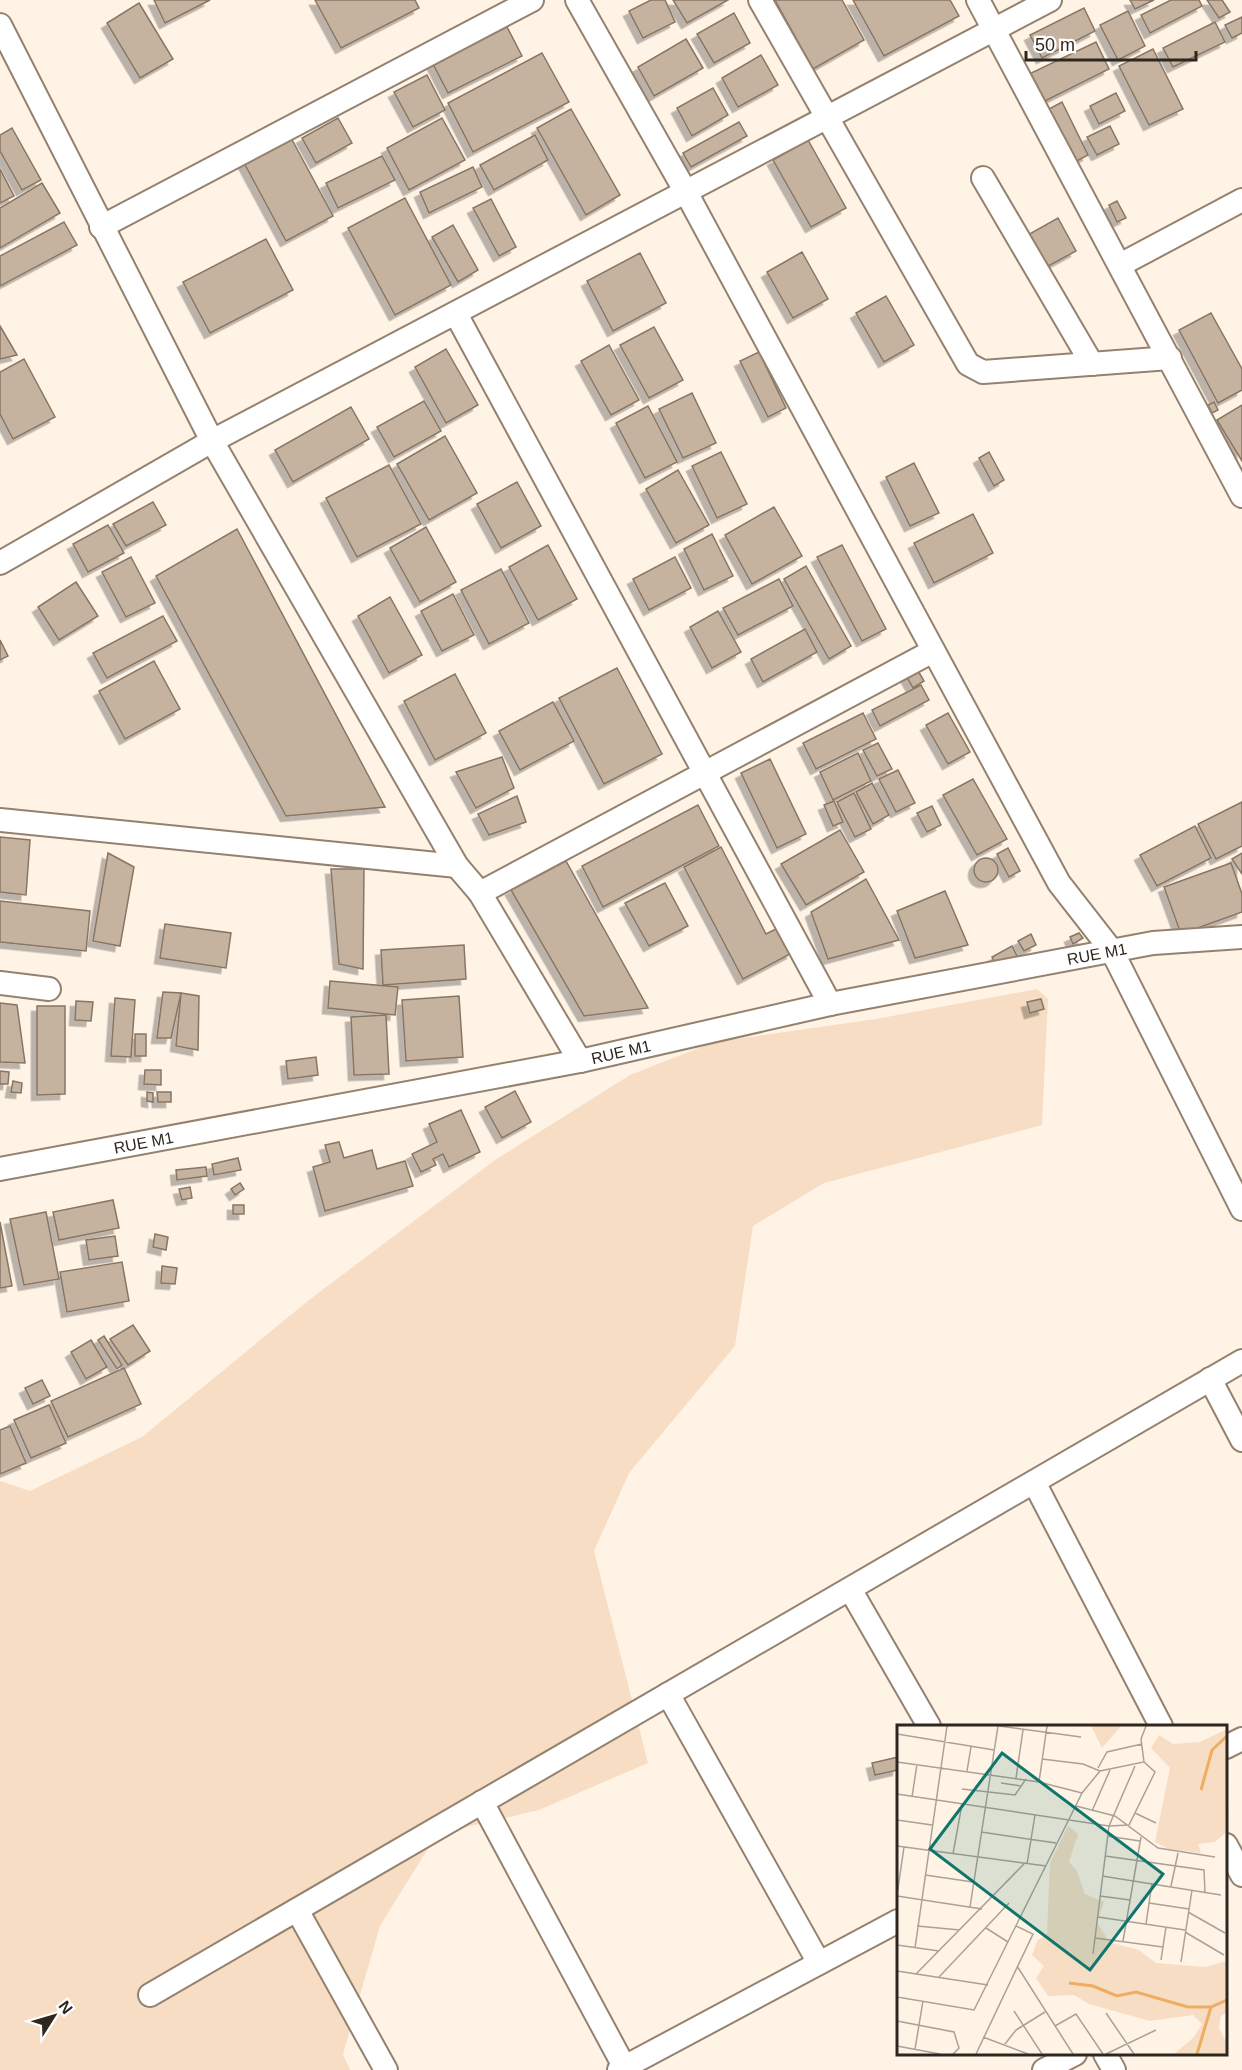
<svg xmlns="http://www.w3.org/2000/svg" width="1242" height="2070" font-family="Helvetica,sans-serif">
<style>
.green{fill:#f7ddc3}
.building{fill:#c6b39f;stroke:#887664;stroke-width:1.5;filter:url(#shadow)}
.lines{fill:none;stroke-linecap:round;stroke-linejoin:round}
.street-casing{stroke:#94826f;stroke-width:26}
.street{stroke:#fff;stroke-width:22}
.labels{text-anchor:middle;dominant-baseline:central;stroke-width:5;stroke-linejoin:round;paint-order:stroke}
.street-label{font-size:16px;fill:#2e271f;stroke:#fff}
.inset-river{fill:none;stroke:#efad62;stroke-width:3}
.inset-road{fill:none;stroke:#aba196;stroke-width:1.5}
.view{fill:#0f766e;fill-opacity:0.15;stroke:#0f766e;stroke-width:3}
.inset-edge{fill:none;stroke:#2e271f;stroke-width:3}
</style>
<defs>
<filter id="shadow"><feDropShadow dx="-5.5" dy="5.5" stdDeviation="0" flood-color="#0004"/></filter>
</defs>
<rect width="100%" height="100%" fill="#fff3e6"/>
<path class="green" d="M1037,989L1048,999L1042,1125L824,1183L753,1226L735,1346L629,1473L594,1551L648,1763L539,1810L437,1834L380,1926L343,2054L350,2070H0V1481L30,1491L142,1437L309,1300L495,1160L630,1075L714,1042L876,1019Z"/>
<g class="building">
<path d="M154,0H210L165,23Z"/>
<path d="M315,0H415L419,8L341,48Z"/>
<path d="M651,0H665L675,22L643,38L629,11Z"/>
<path d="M673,0H728L687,23Z"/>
<path d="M775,0H842L864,40L813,69Z"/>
<path d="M853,0H950L959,16L884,56Z"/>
<path d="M1130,0H1154L1135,9Z"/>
<path d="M1171,0H1199L1202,6L1150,33L1141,15Z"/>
<path d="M1207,0H1222L1230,12L1219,18Z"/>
<path d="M139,3L173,59L140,78L107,23Z"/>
<path d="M1084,8L1095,31L1042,58L1030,35Z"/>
<path d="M1128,11L1145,46L1118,60L1100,25Z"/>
<path d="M734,13L750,43L714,63L697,34Z"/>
<path d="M1242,17V33L1232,38L1225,25Z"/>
<path d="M1215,22L1225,42L1173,67L1163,48Z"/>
<path d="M507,27L522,56L448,93L433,64Z"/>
<path d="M686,39L703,68L654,96L638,67Z"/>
<path d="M1096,42L1109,69L1041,103L1027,75Z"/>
<path d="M1153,49L1183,109L1149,125L1119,66Z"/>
<path d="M542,53L569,102L473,152L448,103Z"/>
<path d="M761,55L778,85L738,107L722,78Z"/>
<path d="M427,75L445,110L413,127L394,92Z"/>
<path d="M713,88L728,115L692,136L677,108Z"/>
<path d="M1116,93L1125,111L1099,124L1090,106Z"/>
<path d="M1062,102L1088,155L1075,162L1049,109Z"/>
<path d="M571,109L620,195L586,215L537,128Z"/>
<path d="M338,118L352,143L316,163L302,138Z"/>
<path d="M442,118L465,160L409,190L387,148Z"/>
<path d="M739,122L747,136L691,167L683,153Z"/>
<path d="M1110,126L1119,144L1097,155L1087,137Z"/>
<path d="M12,128L41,180L22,190L0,151V135Z"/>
<path d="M535,135L548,160L494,190L480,165Z"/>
<path d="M290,136L333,216L286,241L243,161Z"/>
<path d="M808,140L846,208L811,227L773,160Z"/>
<path d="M382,156L395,180L338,208L326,183Z"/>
<path d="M473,167L482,187L429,213L420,192Z"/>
<path d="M0,169L14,196L0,203Z"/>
<path d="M42,183L60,213L0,248V208Z"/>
<path d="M405,198L451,285L395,315L348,228Z"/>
<path d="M491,199L516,247L499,256L473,208Z"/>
<path d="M1117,201L1126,218L1117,222L1109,205Z"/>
<path d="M1058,218L1076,251L1043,269L1026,236Z"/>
<path d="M64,222L77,245L0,286V256Z"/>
<path d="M453,225L478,270L458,282L432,237Z"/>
<path d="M266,239L293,290L210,333L183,282Z"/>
<path d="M802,252L828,299L793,318L767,272Z"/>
<path d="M640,253L666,303L613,331L587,281Z"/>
<path d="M886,296L914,345L884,362L856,313Z"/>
<path d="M1211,313L1242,369V390L1218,403L1179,330Z"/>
<path d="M0,326L17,355L0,359Z"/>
<path d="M654,327L683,380L649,398L620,345Z"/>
<path d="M609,345L639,400L611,415L581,361Z"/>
<path d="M446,349L478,405L446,423L415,367Z"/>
<path d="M759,352L786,408L768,417L740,361Z"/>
<path d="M24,359L55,417L13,439L0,414V372Z"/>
<path d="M692,393L716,443L683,458L659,409Z"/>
<path d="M424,401L441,431L394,457L377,427Z"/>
<path d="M1214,402L1218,410L1212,413L1208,405Z"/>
<path d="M1242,405V461L1217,420Z"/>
<path d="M648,406L677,462L645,478L616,423Z"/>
<path d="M351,407L369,439L293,482L275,450Z"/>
<path d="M445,436L477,493L429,520L397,464Z"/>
<path d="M721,452L747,504L717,518L692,466Z"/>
<path d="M989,452L1004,480L994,486L979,458Z"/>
<path d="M914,463L939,513L910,526L886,477Z"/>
<path d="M389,465L421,524L357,557L326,498Z"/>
<path d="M678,470L709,525L676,543L646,489Z"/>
<path d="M517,482L541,526L501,548L477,504Z"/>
<path d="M153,502L166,525L126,546L113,524Z"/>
<path d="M774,507L802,556L752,584L725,535Z"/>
<path d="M973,514L993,553L934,583L914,543Z"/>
<path d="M108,525L124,553L88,572L73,544Z"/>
<path d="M426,527L456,582L420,602L390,548Z"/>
<path d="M237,529L385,807L286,816L156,576Z"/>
<path d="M712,534L733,576L704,590L684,549Z"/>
<path d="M548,545L577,599L538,620L509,567Z"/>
<path d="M842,545L886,629L862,641L817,557Z"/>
<path d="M131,557L155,603L126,617L102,572Z"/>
<path d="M675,557L691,588L649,610L633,579Z"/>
<path d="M806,566L851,646L829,659L784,579Z"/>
<path d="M501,569L529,623L489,644L461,590Z"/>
<path d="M779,579L793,606L738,635L723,608Z"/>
<path d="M76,582L98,616L59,640L38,607Z"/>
<path d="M453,594L474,635L442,651L421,611Z"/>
<path d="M390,597L422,655L389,673L358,616Z"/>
<path d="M718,611L741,652L712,668L690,627Z"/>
<path d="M163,616L177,641L107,678L93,653Z"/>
<path d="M805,629L817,652L763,682L751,659Z"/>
<path d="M0,640L8,656L0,660Z"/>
<path d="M154,661L180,709L125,739L99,691Z"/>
<path d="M617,668L662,754L604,784L559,698Z"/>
<path d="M917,669L924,681L913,688L906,676Z"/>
<path d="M455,674L486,733L435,760L404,701Z"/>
<path d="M921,685L929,700L880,726L872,710Z"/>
<path d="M553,702L574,741L520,770L499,731Z"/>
<path d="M863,713L876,739L816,769L803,743Z"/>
<path d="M948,713L970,752L948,764L926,725Z"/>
<path d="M878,743L892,769L877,776L863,750Z"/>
<path d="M858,753L871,781L833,800L820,772Z"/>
<path d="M502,757L514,788L476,808L456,772Z"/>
<path d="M770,759L806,834L777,848L741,773Z"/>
<path d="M898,770L915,803L896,812L879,779Z"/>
<path d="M973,779L1007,839L977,855L943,795Z"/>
<path d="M872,783L889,815L873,824L856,792Z"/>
<path d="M854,793L871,829L855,837L837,802Z"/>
<path d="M517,796L526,822L489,835L478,814Z"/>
<path d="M834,801L843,822L833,826L824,805Z"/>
<path d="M1242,802V846L1216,859L1198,824Z"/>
<path d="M698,805L719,846L603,907L582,866Z"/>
<path d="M932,806L941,825L927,832L917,813Z"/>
<path d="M1195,826L1211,858L1157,886L1140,855Z"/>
<path d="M840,830L864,872L806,905L781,864Z"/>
<path d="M0,837L30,840L26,895L0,892Z"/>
<path d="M721,847L766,934L778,928L792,953L743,979L684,867Z"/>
<path d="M1008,848L1020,871L1009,877L997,854Z"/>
<path d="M108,853L134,867L120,946L93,941Z"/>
<path d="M1242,853V874L1232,859Z"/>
<circle cx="986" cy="870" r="12"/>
<path d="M566,861L648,1008L584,1016L511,890Z"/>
<path d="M1231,863L1242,894V912L1181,934L1164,887Z"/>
<path d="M331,869H364L363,969L339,964Z"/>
<path d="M866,879L899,940L828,959L811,912Z"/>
<path d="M665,883L688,926L649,946L625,903Z"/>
<path d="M945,891L968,945L915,958L897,911Z"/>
<path d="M0,901L90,911L86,951L0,942Z"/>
<path d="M165,924L231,933L226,968L160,958Z"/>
<path d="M1079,933L1083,938L1073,944L1070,937Z"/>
<path d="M1031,934L1036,945L1024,951L1018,941Z"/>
<path d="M464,945L466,979L383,985L381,950Z"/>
<path d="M1012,946L1018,958L998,969L992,957Z"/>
<path d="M330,981L398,987L395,1015L328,1008Z"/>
<path d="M163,992L181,993L171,1038H157Z"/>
<path d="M181,993L199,996L198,1050L176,1046Z"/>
<path d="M459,996L463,1057L406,1061L402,1000Z"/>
<path d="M115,998L135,1000L131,1057L111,1056Z"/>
<path d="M1041,999L1044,1009L1030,1013L1027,1002Z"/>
<path d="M76,1001L93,1002L91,1021L75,1020Z"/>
<path d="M0,1003L17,1005L25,1063L0,1062Z"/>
<path d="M37,1006H65V1094L37,1095Z"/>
<path d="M386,1015L389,1074L354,1075L351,1017Z"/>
<rect x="135" y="1034" width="11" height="22"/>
<path d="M316,1057L318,1075L288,1079L286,1061Z"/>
<path d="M145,1070H161V1085L144,1084Z"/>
<path d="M0,1071L9,1072L8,1084H0Z"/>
<path d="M13,1081L22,1083L21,1093L11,1092Z"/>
<path d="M515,1091L531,1122L502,1138L485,1107Z"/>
<path d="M147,1092L153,1093V1102L147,1101Z"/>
<path d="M157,1092H171V1102H158Z"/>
<path d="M461,1110L480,1152L449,1167L443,1154L433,1159L436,1165L421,1172L412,1154L437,1142L429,1124Z"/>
<path d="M339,1142L344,1158L372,1150L377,1169L405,1161L413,1186L325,1211L313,1167L330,1162L325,1145Z"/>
<path d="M238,1158L241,1170L214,1175L212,1164Z"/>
<path d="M206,1167L207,1176L177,1180L176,1170Z"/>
<path d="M240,1183L244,1189L235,1195L231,1189Z"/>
<path d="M190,1187L192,1198L182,1200L179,1189Z"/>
<path d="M113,1200L119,1228L59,1240L53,1212Z"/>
<rect x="233" y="1205" width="11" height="9"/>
<path d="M46,1212L59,1279L24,1285L10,1219Z"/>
<path d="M0,1222L12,1286L0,1288Z"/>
<path d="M155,1234L168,1237L166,1250L153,1247Z"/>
<path d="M115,1236L118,1256L89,1260L86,1240Z"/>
<path d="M122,1262L129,1301L67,1312L60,1272Z"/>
<path d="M162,1266L177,1268L175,1284L161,1283Z"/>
<path d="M133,1325L150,1351L128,1365L110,1339Z"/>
<path d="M104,1336L122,1365L117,1369L98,1340Z"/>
<path d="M91,1340L107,1367L86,1379L71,1352Z"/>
<path d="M124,1368L141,1404L68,1437L51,1401Z"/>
<path d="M42,1380L50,1396L33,1404L25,1388Z"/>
<path d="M49,1405L66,1443L31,1458L14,1420Z"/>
<path d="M10,1426L26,1463L0,1474V1430Z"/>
<path d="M898,1757V1770L875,1775L872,1763Z"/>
</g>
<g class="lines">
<g class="street-casing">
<g id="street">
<path d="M577,0L687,194L1059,883L1112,951L1242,1209"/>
<path d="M760,0L968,364L983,372L1170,358"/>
<path d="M978,0L1242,496"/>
<path d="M0,25L212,441L457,866L480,893L580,1061"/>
<path d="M983,178L1092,364"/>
<path d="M101,227L532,0"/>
<path d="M1120,265L1242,200"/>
<path d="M456,314L830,1004"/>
<path d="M0,563L212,441L1050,0"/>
<path d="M0,820L457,866"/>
<path d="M480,893L933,651"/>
<path d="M0,983L49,989"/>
<path id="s1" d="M0,1169L580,1061L830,1004L1153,943L1242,937"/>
<path d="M1210,1379L1242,1440"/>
<path d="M1034,1482L1161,1726"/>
<path d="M850,1589L929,1726"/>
<path d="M668,1694L819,1963"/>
<path d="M1226,1747L1242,1739"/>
<path d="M482,1802L626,2070"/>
<path d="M1226,1845L1242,1875"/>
<path d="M297,1910L386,2070"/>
<path d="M150,1995L1242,1361"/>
<path d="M1105,2054L1114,2070"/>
<path d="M619,2070L898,1921"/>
<path d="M1044,2070L1075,2054"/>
</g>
</g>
<use href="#street" class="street"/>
</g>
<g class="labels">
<g class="street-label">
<text stroke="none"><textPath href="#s1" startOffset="1118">RUE M1</textPath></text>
<text stroke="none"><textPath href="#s1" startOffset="632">RUE M1</textPath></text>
<text stroke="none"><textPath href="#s1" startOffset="146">RUE M1</textPath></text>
</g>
</g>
<g transform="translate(897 1725)">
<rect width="330" height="330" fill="#fff3e6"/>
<path d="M194,1H224L205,23ZM330,4L328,108L318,117L301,119L304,128L272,124L258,117L273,43L254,23L262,10L276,19L303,17ZM171,101L181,109L172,137L180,146L188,169L207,177L200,197L212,217L242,225L259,238L308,242L330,236V287L324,291L322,303L330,318V329H277L297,312L305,299L296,290L253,296L192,279L177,270L151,271L139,253L147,241L135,230L140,216L150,209L153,138Z" fill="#f7ddc3"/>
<path class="inset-river" d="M304,65L315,25L330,11M172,258L196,261L220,271L239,267L291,282H314L330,275M300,329L314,282"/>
<path class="inset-road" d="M102,1L184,12M0,9L97,25M145,34L186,39L203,46M0,37L142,57L185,68L77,285L0,272M201,43L210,27L245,19M70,46L74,22M119,53L126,5M142,57L150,1M104,58L124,61M65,64L118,70L129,54M185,68L203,46L247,37L244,14L249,1M0,69L212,101L232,100L258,47L247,37M15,72L20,39M179,81L218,91L261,123L318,132M195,86L213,45M238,88L259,98M0,95L35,100M84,107L159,118M210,111L243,116M0,121L149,141M56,129L65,79M208,131L307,145L308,167M130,139L138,90M28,150L76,157M205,151L324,170M274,161L281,128M0,170L7,122M0,171L85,184M203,171L233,175M252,178L292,184M73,182L101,1M291,187L328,208M201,192L288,205M249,199L255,158M20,201L63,205M89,203L111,217M288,207L327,230M198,213L266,222M226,216L244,112M0,220L42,226M18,223L50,1M196,229L212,101L238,41M264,235L269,202M284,237L295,165M120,241L176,329M0,246L91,260M19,249L127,139M42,252L112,178M117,286L145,329M209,288L237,329M0,296L57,307L62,323L56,329M158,301L179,289L206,329M86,312L131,329M108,319L119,305L148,287M0,321L43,329M18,324L26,276M79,329L136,209L119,201M209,329L259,305"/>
<path class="view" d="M105,28L266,149L193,245L33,124Z"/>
<rect width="330" height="330" class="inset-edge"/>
</g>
<g transform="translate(54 2016) rotate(53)" stroke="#ffffff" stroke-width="4.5" paint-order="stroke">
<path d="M0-4.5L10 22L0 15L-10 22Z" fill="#2e271f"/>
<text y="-9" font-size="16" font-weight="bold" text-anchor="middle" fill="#2e271f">N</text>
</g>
<path d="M1026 51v9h170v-9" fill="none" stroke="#2e271f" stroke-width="3"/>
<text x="1035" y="51" font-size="18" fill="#2e271f" stroke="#ffffff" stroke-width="4.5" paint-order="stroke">50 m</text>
</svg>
